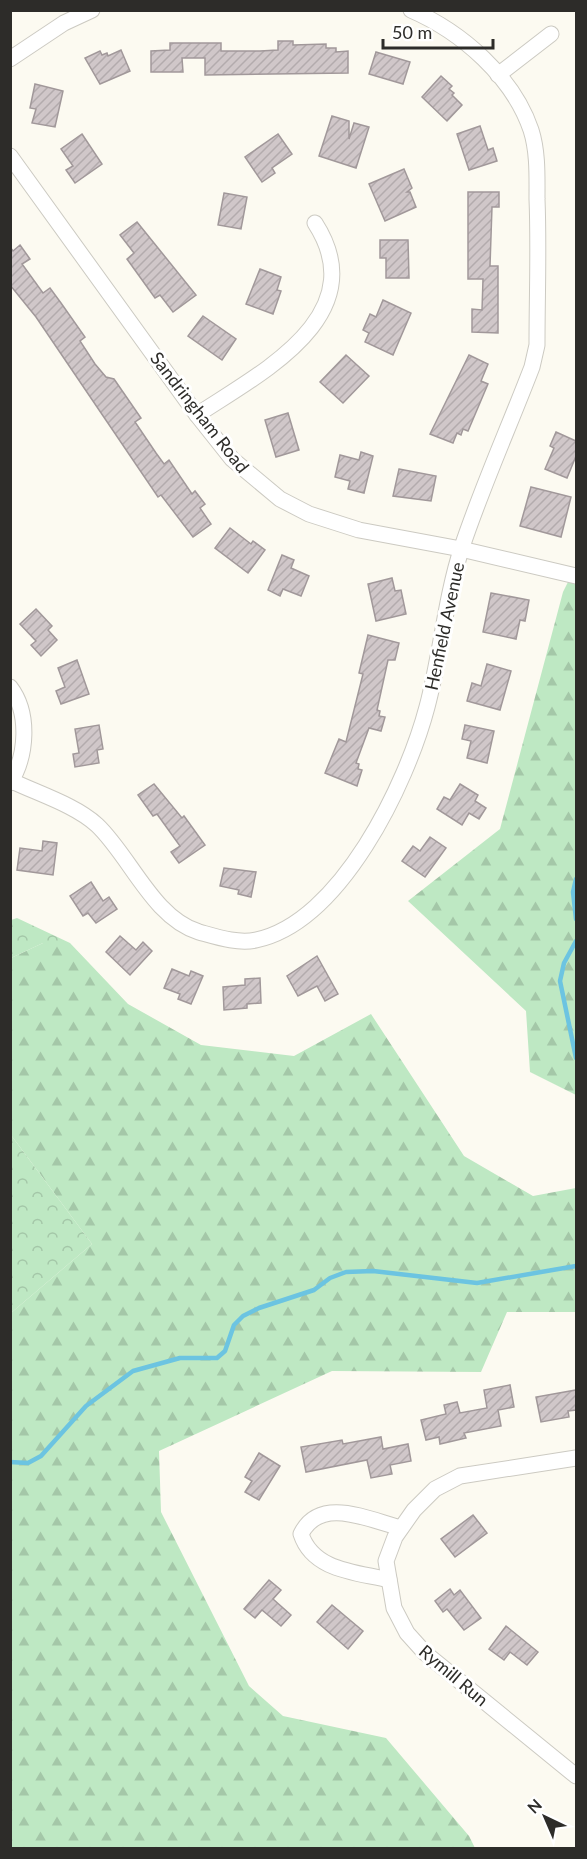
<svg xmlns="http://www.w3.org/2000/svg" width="587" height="1859" font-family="Lato,sans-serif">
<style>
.forest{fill:url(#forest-firs)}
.park{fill:url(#park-crowns)}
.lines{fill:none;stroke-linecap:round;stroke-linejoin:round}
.stream{stroke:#6cc4e1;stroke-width:4.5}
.building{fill:url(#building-hatch);stroke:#a1989a;stroke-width:1.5}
.minor-casing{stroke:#cccac2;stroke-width:17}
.minor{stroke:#fff;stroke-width:15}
.labels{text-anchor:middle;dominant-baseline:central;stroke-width:6;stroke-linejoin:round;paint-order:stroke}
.street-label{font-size:18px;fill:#2d2c29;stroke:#fff}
</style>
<defs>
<pattern id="forest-firs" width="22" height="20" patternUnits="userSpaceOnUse" patternTransform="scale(1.5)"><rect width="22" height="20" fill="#bee8c3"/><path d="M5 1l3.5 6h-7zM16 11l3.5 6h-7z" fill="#a4c7a8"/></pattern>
<pattern id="park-crowns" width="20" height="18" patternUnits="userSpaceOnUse" patternTransform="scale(1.5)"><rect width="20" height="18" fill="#bee8c3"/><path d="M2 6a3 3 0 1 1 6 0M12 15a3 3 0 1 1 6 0" fill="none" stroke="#a4c7a8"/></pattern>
<pattern id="building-hatch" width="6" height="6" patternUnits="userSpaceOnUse" patternTransform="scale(1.5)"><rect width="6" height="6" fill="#d0c7c9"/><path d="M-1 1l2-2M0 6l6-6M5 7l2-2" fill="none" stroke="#b3abad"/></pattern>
</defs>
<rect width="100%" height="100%" fill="#fcfaf1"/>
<g class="forest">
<path d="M576,566V1095L530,1072L526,1011L408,901L500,829L563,592Z"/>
<path d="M43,943H70L128,1004L201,1045L294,1056L371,1014L464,1156L533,1196L576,1188V1312H507L481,1372L332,1371L159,1451L161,1512L249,1686L283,1716L386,1738L469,1836L475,1848H11V1313L92,1244L11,1135V958Z"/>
</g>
<g class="park">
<path d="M17,918L70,943H43L11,958V920Z"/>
<path d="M11,1135L92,1244L11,1313H10Z"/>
</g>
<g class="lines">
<g class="stream">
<path d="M576,879L573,892L576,919"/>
<path d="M576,941L564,963L560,981L576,1058"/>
<path d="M10,1462L28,1463L41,1456L86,1406L133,1371L180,1358H217L225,1351L234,1325L243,1316L259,1308L314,1290L330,1278L346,1272L373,1271L477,1283L576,1266"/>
</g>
</g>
<g class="building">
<path d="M278,41H293V45L326,44V48H336V52L348,51V73L205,75V58H182L183,72H151V51L170,50V43H221V51H260L278,50Z"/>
<path d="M121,50L130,71L100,84L85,58L100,51L102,55L107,53L108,56Z"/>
<path d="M376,52L410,62L403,84L369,74Z"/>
<path d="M441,76L452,86L449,89L454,93L452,95L462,105L447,121L422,97Z"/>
<path d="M35,84L63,91L55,127L32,123L36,109L30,108Z"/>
<path d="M332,116L349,121V139L354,123L369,127L356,168L319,156Z"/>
<path d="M480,126L488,150L493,148L497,161L469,170L457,134Z"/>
<path d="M82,134L102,164L75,183L66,170L73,166L61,149Z"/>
<path d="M278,134L292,154L272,168L275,173L262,182L245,157Z"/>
<path d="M404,169L412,188L407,192H410L416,207L385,221L369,184Z"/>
<path d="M468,192H499V207H492L490,266H498V333L472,332V309L482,310L483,279H468Z"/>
<path d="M224,193L247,197L241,229L218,225Z"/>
<path d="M137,222L196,295L173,312L160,295L155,298L127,259L134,253L120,235Z"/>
<path d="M380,240H408L409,278H386V258H380Z"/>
<path d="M20,245L30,259L22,264L43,293L50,288L61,303L85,337L80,341L95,364L106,377L114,379L141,418L135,422L156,453L164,464L169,460L192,494L195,491L205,504L200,508L211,524L193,537L161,495L158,497L36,317L10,285V247L13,251Z"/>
<path d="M260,269L281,277L277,290L281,291L273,314L246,304Z"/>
<path d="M383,300L411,313L393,355L365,342L369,333L363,330L370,314L376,317Z"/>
<path d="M203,316L236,339L222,360L188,336Z"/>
<path d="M346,355L369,376L343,403L320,382Z"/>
<path d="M469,355L488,364L481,381L488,384L468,431L463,429L461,435L457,433L453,443L430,434Z"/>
<path d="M288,413L299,450L276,457L265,420Z"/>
<path d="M556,432L576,441V456L567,478L545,469L554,448L550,446Z"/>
<path d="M361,452L373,456L364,493L348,489L350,481L335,477L340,455L359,460Z"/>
<path d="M399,469L436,476L431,501L393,496Z"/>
<path d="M531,487L571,497L561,537L520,526Z"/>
<path d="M230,528L251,544L253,541L265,550L248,573L215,548Z"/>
<path d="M282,555L294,560L291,568L309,576L301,596L283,589L280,596L268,590Z"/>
<path d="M392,578L395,591L401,590L406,614L376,621L368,584Z"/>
<path d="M491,593L529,600L525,621L520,620L516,639L483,632Z"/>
<path d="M36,609L52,626L48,630L57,640L41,656L31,645L36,641L20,624Z"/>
<path d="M368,635L399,643L395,660H388L377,710L380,711L379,716L385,717L381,731L369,728L356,763L359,764L358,769L362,770L357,786L325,773L339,739L346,742L363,674L359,673Z"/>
<path d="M77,660L89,694L61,704L56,691L65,687L58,668Z"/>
<path d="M487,664L511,671L500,710L467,701L472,683L481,686Z"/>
<path d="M99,725L103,749L97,750L99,763L75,767L73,754L79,753L75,729Z"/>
<path d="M465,725L494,731L487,763L467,758L471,741L462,739Z"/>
<path d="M154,784L182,818L184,816L205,845L179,863L171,852L180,846L157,814L153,816L138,795Z"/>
<path d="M460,784L478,795L475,801L486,808L479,819L469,813L462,825L437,809L444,797L450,800Z"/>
<path d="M430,837L446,848L425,877L402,861L413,846L420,851Z"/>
<path d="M43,841L57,843L53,875L17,870L20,848L42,851Z"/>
<path d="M224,868L256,872L251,897L238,894L239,890L220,886Z"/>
<path d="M91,882L103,901L109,897L117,909L96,923L88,913L83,916L70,896Z"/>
<path d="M120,936L136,950L143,942L152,951L130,975L106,952Z"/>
<path d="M317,956L338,994L325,1001L317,986L298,996L287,976Z"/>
<path d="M172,969L189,976L191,971L203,976L191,1004L178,999L180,994L164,988Z"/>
<path d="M260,978L261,1003L247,1004V1008L224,1010L223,987L245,985V979Z"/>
<path d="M510,1385L514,1407L498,1410L501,1426L464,1433L466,1438L440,1444L439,1437L426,1440L421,1420L446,1414L444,1405L457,1402L460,1413L487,1408L484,1390Z"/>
<path d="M576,1390V1410L568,1411L569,1417L541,1422L536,1397Z"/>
<path d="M381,1437L383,1449L408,1444L411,1461L390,1465L392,1474L371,1478L367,1460L306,1472L301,1447L342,1440L343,1444Z"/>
<path d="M259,1453L280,1466L259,1500L245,1492L252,1481L245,1477Z"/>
<path d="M473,1515L487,1533L455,1557L441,1539Z"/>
<path d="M269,1580L281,1590L273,1599L291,1615L281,1626L262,1610L255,1618L244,1609Z"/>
<path d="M450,1589L454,1595L460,1590L481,1618L464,1630L447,1609L443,1612L435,1601Z"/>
<path d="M332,1605L363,1631L348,1649L317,1622Z"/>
<path d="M506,1626L538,1652L527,1665L510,1652L504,1660L489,1649Z"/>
</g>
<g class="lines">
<g class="minor-casing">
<g id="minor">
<path d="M10,59L64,23L92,10"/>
<path d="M498,75L551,34"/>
<path d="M10,156L197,415L232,459L280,499L309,514L359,530L461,549L576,576"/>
<path d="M197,415C260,373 375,316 315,223"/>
<path d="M10,687C30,713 27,756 10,783"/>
<path d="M12,781C39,794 75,805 97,825C130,856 153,918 199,932C217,937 238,944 256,940C341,922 407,783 427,707C441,655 445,599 462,547C482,487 509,427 532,367L537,345C537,296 539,247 537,199C537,176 538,152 531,130C513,77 462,32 411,10"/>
<path d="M576,1458L460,1476L435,1489L414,1510L395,1537L386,1561L394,1608L407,1633L425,1653L576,1776"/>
<path d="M389,1580C356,1572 313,1571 301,1534C320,1495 369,1520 401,1528"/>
</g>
</g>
<use href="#minor" class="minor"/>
</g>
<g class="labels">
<g class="street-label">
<text transform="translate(200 412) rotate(52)">Sandringham Road</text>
<text transform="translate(444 626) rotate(-78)">Henfield Avenue</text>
<text transform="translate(454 1675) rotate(40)">Rymill Run</text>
</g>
</g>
<rect width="587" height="1859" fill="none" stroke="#2d2c29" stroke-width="24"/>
<g transform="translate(545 1817) rotate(316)" stroke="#ffffff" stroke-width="4.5" paint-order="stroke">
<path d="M0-4.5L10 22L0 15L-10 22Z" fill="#2d2c29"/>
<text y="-9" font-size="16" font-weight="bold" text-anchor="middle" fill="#2d2c29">N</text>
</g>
<path d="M383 39v9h110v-9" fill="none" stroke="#2d2c29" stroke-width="3"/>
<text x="392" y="39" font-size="18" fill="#2d2c29" stroke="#ffffff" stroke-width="4.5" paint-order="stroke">50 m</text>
</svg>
